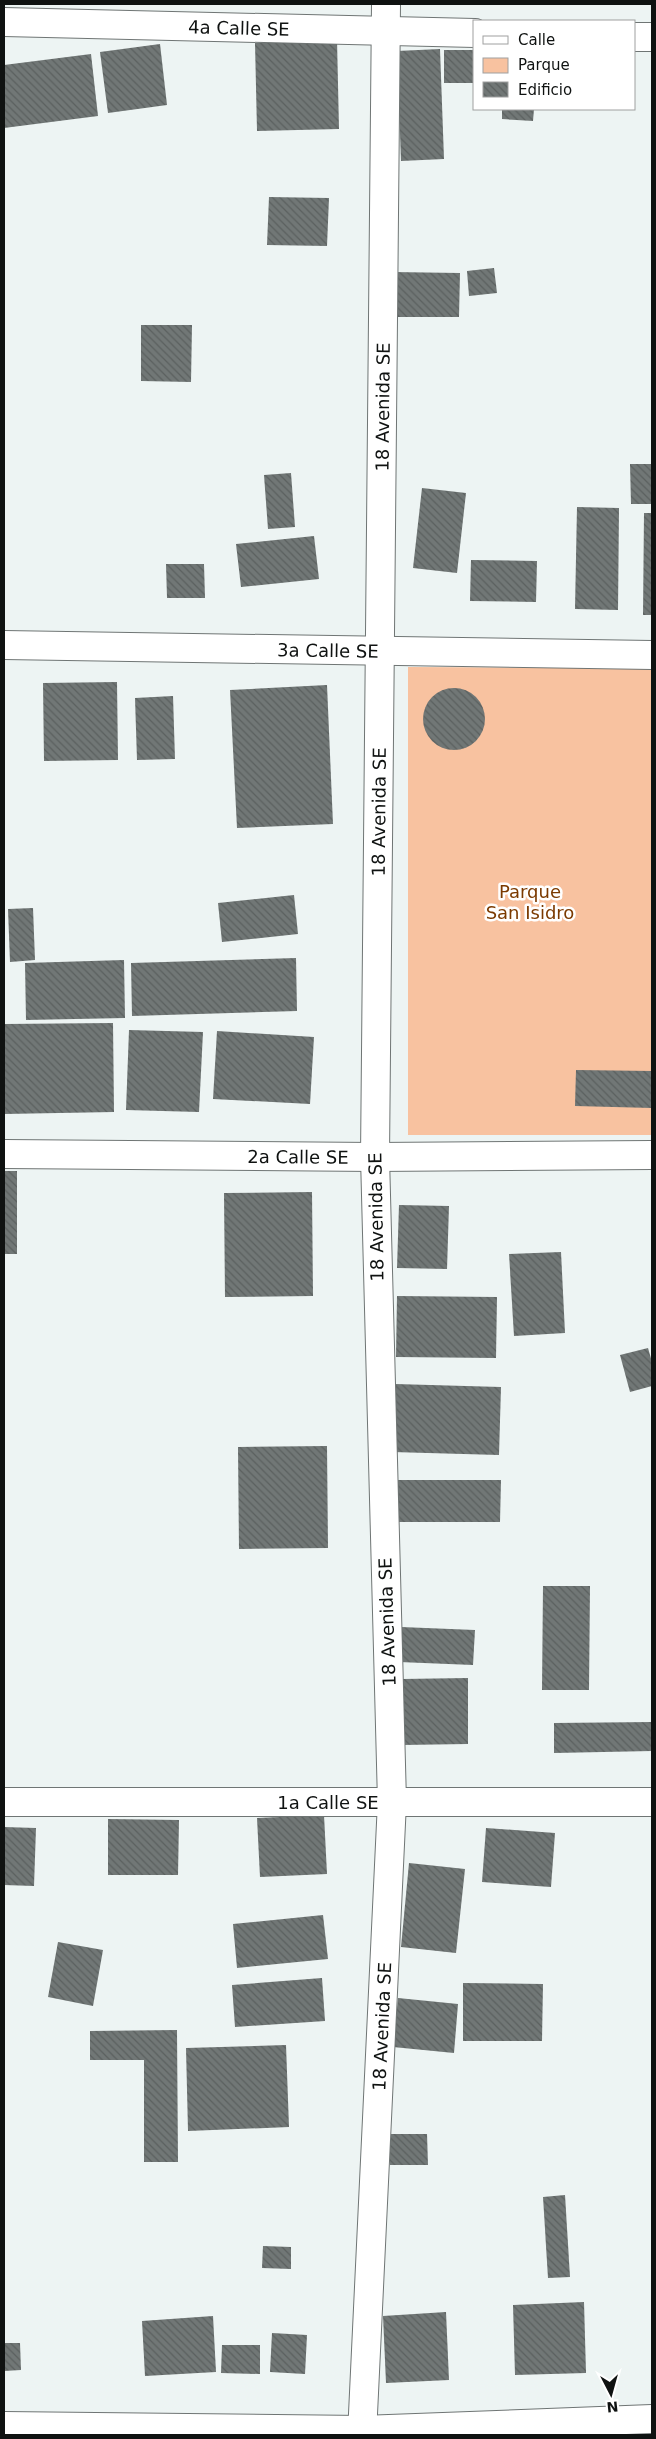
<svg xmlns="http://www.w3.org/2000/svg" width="656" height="2439" font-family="'DejaVu Sans',sans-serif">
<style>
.green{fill:#f8c2a0}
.building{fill:url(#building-back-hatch)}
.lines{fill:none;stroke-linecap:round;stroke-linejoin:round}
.street-casing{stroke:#6f7574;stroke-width:30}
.street{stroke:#fff;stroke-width:28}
.labels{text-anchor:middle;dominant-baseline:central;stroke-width:5;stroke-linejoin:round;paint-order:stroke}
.street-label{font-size:18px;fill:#0f1211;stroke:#fff}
.park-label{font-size:18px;fill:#7b3a00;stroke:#fff}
</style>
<defs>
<pattern id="building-back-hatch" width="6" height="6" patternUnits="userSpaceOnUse" patternTransform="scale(1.25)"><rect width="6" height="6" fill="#717776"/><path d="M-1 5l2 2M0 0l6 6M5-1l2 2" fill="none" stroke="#5b605f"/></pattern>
</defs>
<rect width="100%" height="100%" fill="#edf4f3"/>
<path class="green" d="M408,667L652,668V1135H408Z"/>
<g class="building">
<path d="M337,40L339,129L257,131L255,43Z"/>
<path d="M160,44L167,105L108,113L100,52Z"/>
<path d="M440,49L444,159L401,161L397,51Z"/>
<rect x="444" y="50" width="31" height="33"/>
<path d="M91,54L98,116L4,128V65Z"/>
<path d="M502,109H534L533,121L502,119Z"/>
<path d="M269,197L329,198L327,246L267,245Z"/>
<path d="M494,268L497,293L469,296L467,271Z"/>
<path d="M392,272L460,273L459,317H391Z"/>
<path d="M141,325H192L191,382L141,381Z"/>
<path d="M630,464H652V504H631Z"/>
<path d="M291,473L295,527L268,529L264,475Z"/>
<path d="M422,488L466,493L457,573L413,568Z"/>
<path d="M577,507L619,508L618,610L575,609Z"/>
<path d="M644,513H652V615H643Z"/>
<path d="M314,536L319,579L241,587L236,544Z"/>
<path d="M471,560L537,561L536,602L470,601Z"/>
<path d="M166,564H204L205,598H167Z"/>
<path d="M117,682L118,760L44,761L43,683Z"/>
<path d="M327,685L333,824L237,828L230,690Z"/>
<circle cx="454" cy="719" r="31"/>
<path d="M173,696L175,759L137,760L135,698Z"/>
<path d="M294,895L298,934L222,942L218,903Z"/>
<path d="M33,908L35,960L10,962L8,909Z"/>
<path d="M296,958L297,1011L132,1016L131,963Z"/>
<path d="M124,960L125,1018L26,1020L25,963Z"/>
<path d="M113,1023L114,1112L4,1114V1024Z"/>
<path d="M129,1030L203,1032L199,1112L126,1110Z"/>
<path d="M217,1031L314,1037L310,1104L213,1099Z"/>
<path d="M576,1070L652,1071V1108L575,1106Z"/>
<rect x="4" y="1171" width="13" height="83"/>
<path d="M312,1192L313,1296L225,1297L224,1193Z"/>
<path d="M399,1205L449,1206L447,1269L397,1268Z"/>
<path d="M561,1252L565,1333L514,1336L509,1254Z"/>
<path d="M397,1296L497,1297L496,1358L396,1357Z"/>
<path d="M648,1348L652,1362V1386L630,1392L620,1355Z"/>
<path d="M395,1384L501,1387L499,1455L392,1452Z"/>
<path d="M327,1446L328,1548L239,1549L238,1447Z"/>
<path d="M398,1480H501L500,1522H398Z"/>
<path d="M543,1586H590L589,1690H542Z"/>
<path d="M401,1627L475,1630L473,1665L399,1662Z"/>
<path d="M468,1678V1744L402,1745V1679Z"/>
<path d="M652,1722V1751L554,1753V1723Z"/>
<path d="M324,1815L327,1874L260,1877L257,1818Z"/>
<path d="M108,1819L179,1820L178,1875H108Z"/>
<path d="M4,1827L36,1828L34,1886L4,1885Z"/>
<path d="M486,1828L555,1833L551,1887L482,1882Z"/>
<path d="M409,1863L465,1869L456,1953L401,1947Z"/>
<path d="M323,1915L328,1959L237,1968L233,1924Z"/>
<path d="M58,1942L103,1950L93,2006L48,1997Z"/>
<path d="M322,1978L325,2021L235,2027L232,1985Z"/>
<path d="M463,1983L543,1984L542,2041H463Z"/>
<path d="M398,1998L458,2004L454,2053L393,2047Z"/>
<path d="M177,2030L178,2162H144V2060H90V2031Z"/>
<path d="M286,2045L289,2127L188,2131L186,2048Z"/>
<path d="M390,2134H427L428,2165H390Z"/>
<path d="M565,2195L570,2277L548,2278L543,2197Z"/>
<path d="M263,2246L291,2247V2269L262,2268Z"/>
<path d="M584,2302L586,2373L515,2375L513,2305Z"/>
<path d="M446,2312L449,2380L386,2383L383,2316Z"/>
<path d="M213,2316L216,2372L145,2376L142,2321Z"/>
<path d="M272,2333L307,2335L305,2374L270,2372Z"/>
<path d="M4,2343H20L21,2370L4,2371Z"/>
<path d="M222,2345H260V2374L221,2373Z"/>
</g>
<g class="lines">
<g class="street-casing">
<g id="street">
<path id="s1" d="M4,22L475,33"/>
<path d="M635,37H652"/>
<path id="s2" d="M4,645L652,655"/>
<path id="s3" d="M4,1154L375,1157L652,1155"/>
<path id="s4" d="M4,1802H652"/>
<path d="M4,2426L362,2430L652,2419"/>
<path id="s5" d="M362,2435L392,1802L375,1157L386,4"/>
</g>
</g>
<use href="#street" class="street"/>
</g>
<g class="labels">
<g class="street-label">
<text stroke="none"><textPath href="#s1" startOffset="235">4a Calle SE</textPath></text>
<text stroke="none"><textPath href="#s5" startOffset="2029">18 Avenida SE</textPath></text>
<text stroke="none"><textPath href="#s2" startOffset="324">3a Calle SE</textPath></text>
<text stroke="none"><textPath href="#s5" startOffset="1624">18 Avenida SE</textPath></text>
<text stroke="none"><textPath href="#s3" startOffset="294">2a Calle SE</textPath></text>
<text transform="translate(376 1217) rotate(-91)">18 Avenida SE</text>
<text transform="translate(387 1622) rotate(-92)">18 Avenida SE</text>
<text stroke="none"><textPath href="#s4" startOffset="324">1a Calle SE</textPath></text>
<text stroke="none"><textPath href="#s5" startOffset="409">18 Avenida SE</textPath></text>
</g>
<g class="park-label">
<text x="530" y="891">Parque<tspan x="530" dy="21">San Isidro</tspan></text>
</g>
</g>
<rect width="656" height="2439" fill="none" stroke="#0f1211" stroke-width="10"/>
<rect x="473" y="20" width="162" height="90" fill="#ffffff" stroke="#9fa0a0"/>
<rect x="483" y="36" width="25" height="8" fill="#ffffff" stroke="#9fa0a0"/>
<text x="518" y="45" font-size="15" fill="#0f1211">Calle</text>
<rect x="483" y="58" width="25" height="15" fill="#f8c2a0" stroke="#9fa0a0"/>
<text x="518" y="70" font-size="15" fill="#0f1211">Parque</text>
<rect x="483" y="82" width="25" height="15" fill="url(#building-back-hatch)" stroke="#9fa0a0"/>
<text x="518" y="95" font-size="15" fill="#0f1211">Edificio</text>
<g transform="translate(611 2394) rotate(174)" stroke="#ffffff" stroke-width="4" paint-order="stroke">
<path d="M0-4L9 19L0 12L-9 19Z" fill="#0f1211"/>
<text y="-8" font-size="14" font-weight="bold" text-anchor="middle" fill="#0f1211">N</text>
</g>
</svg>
